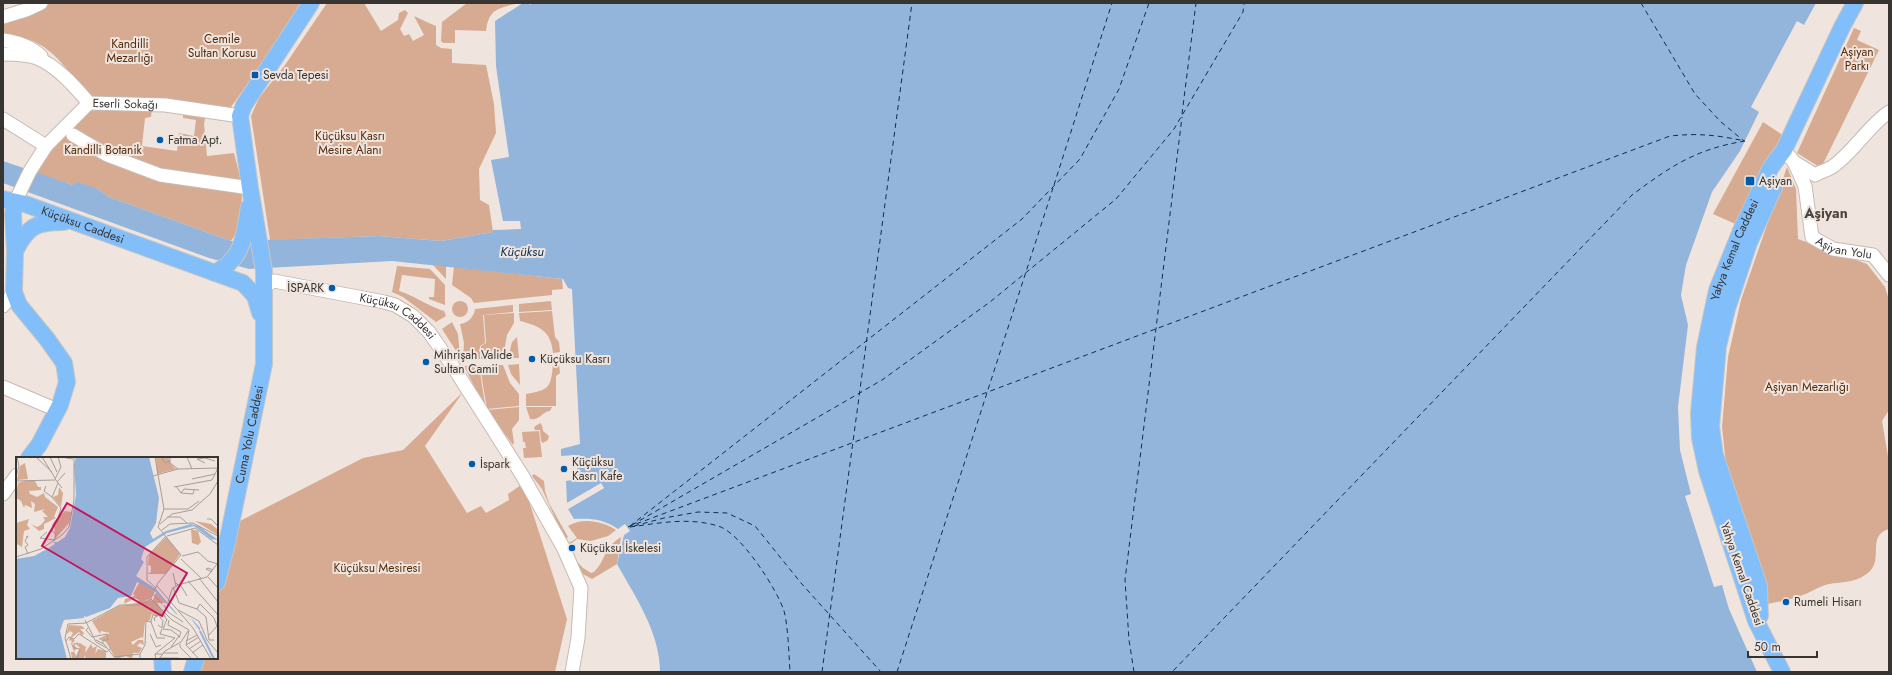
<svg xmlns="http://www.w3.org/2000/svg" width="1892" height="675" font-family="Jost,sans-serif">
<style>
.green{fill:#d6ab91}
.water{fill:#94b5db}
.pier{fill:#efe5de}
.lines{fill:none;stroke-linecap:round;stroke-linejoin:round}
.ferry{stroke:#0b2e52;stroke-width:1;stroke-dasharray:5 4;stroke-linecap:butt}
.minor-casing{stroke:#c5bbb5;stroke-width:15}
.major-casing{stroke:#c7c6c5;stroke-width:18}
.minor{stroke:#fff;stroke-width:13}
.major{stroke:#82befa;stroke-width:16}
.poi-dot{fill:#005caa;stroke:#efe5de;stroke-width:1.5}
.labels{text-anchor:middle;dominant-baseline:central;stroke-width:4;stroke-linejoin:round;paint-order:stroke}
.park-label{font-size:12px;fill:#562b0b;stroke:#efe5de}
.poi-label{font-size:12px;fill:#383431;stroke:#efe5de;text-anchor:start}
.street-label{font-size:12px;fill:#383431;stroke:#efe5de}
.water-label{font-size:13px;font-style:italic;fill:#0b2e52;stroke:#efe5de}
.quarter-label{font-size:14px;font-weight:bold;fill:#4d453f;stroke:#efe5de}
.inset-river{fill:none;stroke:#94b5db;stroke-width:2}
.inset-road{fill:none;stroke:#a69e99;stroke-width:1}
.view{fill:#c2185b;fill-opacity:0.15;stroke:#c2185b;stroke-width:2}
.inset-edge{fill:none;stroke:#383431;stroke-width:2}
</style>
<rect width="100%" height="100%" fill="#efe5de"/>
<g class="green">
<path d="M48,3H305L231,107L227,110L92,98L87,94C73,77 57,53 37,43C27,37 14,38 3,38V21L43,8Z"/>
<path d="M327,3H364L381,31L398,20L399,13L405,10L408,13L400,29L404,36L409,34L413,41L424,35L414,16C421,19 428,23 436,26V45L441,48L452,49V63L486,65L494,104L496,133L479,169L480,200L489,205L493,232L441,241L379,236L270,240L251,116L259,98L285,65Z"/>
<path d="M467,3H518C498,9 489,8 486,31L455,30V43H443L441,41L442,22Z"/>
<path d="M1854,28L1861,31L1857,40L1879,50L1821,168L1797,153Z"/>
<path d="M152,108L151,117L145,118L142,146L177,151L179,133L194,136L196,120L183,118V111L206,114L204,124L207,156L234,153C241,180 245,193 239,221C237,229 236,235 231,241L109,197L98,189L73,185L33,172L39,163L88,111L103,109Z"/>
<path d="M1763,122L1784,136L1740,226L1713,214Z"/>
<path d="M1787,167L1796,189L1798,239L1867,264L1885,287L1889,300V410L1882,421L1889,462V529C1866,536 1884,559 1869,572C1856,584 1841,581 1825,585C1817,588 1809,593 1800,596C1789,600 1778,602 1767,604L1726,464L1722,427L1728,357L1741,300Z"/>
<path d="M433,265L446,266V279Z"/>
<path d="M397,266L430,269L445,285V305L429,299V297H434L435,279L402,275L399,291C415,296 428,306 444,311L446,316L436,322L403,297L392,292Z"/>
<path d="M454,267L562,279L563,289L552,290V295L474,303L471,298L452,285Z"/>
<path d="M551,301L552,310L519,312V304Z"/>
<circle cx="460" cy="309" r="8"/>
<path d="M513,305V312L483,315L485,343L480,346V359H463L464,343L460,324C468,323 474,317 475,309Z"/>
<path d="M552,311L555,337L559,342L560,352L553,353C551,331 540,326 520,321L519,313Z"/>
<path d="M514,313V323L507,335L503,358L481,359V346L486,343L484,315Z"/>
<path d="M452,322L458,334L460,357L442,329Z"/>
<path d="M517,337L519,358H508L512,342Z"/>
<path d="M519,364L520,385L511,374L508,365Z"/>
<path d="M553,364H559L560,373L556,376V406H526V394C550,390 551,387 553,364Z"/>
<path d="M480,365C480,380 484,394 486,410L464,366Z"/>
<path d="M481,365H503L510,383L519,394V406L487,409C485,394 481,380 481,365Z"/>
<path d="M461,394V395L425,446L467,513L481,506L486,513L509,500L508,494L521,485L526,492L567,619L555,672H197L201,658H217V600L238,522L363,458L403,450Z"/>
<path d="M519,407V420L512,429L514,443L513,445L487,410Z"/>
<path d="M526,407H552L550,411C541,412 540,421 530,419Z"/>
<path d="M540,423L542,425L543,431L549,436L548,440L543,443L541,441L540,430H535L534,427Z"/>
<path d="M539,431L542,457L524,458L523,448H526L525,442H523L522,432Z"/>
<path d="M534,474L544,481L545,491L549,503L568,537L566,539L569,543L577,538L568,526C582,517 603,521 616,530L608,536L591,541L577,539L569,545L566,542L542,489L532,476Z"/>
<path d="M621,537L617,564L592,579L581,573L574,558L583,568L591,573L594,572C607,559 602,549 621,537Z"/>
</g>
<path class="water" d="M523,3H529L530,5L533,3H1816L1804,25L1797,21L1751,107L1759,112L1740,151L1712,192L1686,265L1681,295L1688,325L1678,407L1680,450L1691,494L1685,496L1714,587L1722,585L1729,609L1757,672H660C660,633 636,598 617,564L624,535L630,531L625,524L618,529C604,519 590,518 574,519L568,509L604,488L601,484L567,503L566,481L578,479L576,455L561,456V449L580,444L572,289L568,288L563,279L392,261L249,269L209,258L3,183V161L73,185L77,182L98,189L109,197L231,241L379,236L441,241L493,232V230L521,229L520,221H503L491,160L509,157L496,66L495,21Z"/>
<path class="pier" d="M601,483L604,488L568,509L567,507L602,487L601,486L567,505V503Z"/>
<g class="lines">
<g class="ferry">
<path d="M1641,3L1695,94L1721,122L1744,141"/>
<path d="M1182,114L1196,3"/>
<path d="M1054,185L1112,3"/>
<path d="M632,525L882,380L990,302L1116,199L1174,129L1243,12L1244,3"/>
<path d="M630,526L1022,219L1080,159L1119,89L1149,3"/>
<path d="M634,526L664,518L698,512L727,513L755,526L801,583L881,672"/>
<path d="M628,527L1670,136C1699,133 1716,135 1745,141C1696,149 1671,166 1632,195L1172,672"/>
<path d="M630,527C660,523 688,517 718,526C740,532 777,589 784,611C788,625 789,656 790,672"/>
<path d="M822,672L912,3"/>
<path d="M897,672L1053,188"/>
<path d="M1134,672L1129,640L1125,580L1182,117"/>
</g>
<g class="minor-casing">
<g id="minor">
<path d="M3,17L26,10L41,3"/>
<path d="M3,40C18,42 30,46 41,56"/>
<path id="s1" d="M3,54C14,54 26,54 37,58C57,66 75,87 89,103L165,105L240,116"/>
<path d="M3,119L46,146"/>
<path d="M73,135L107,155L160,175L250,188"/>
<path id="s2" d="M1784,150L1794,162L1805,186L1812,237L1833,249L1873,255L1889,275"/>
<path d="M1794,162L1815,175C1820,172 1827,170 1832,167C1854,152 1867,127 1889,112"/>
<path d="M15,202L30,171L46,146L89,103"/>
<path id="s3" d="M265,286L274,281L384,302L395,305L413,316L429,332L452,365L522,475L563,547L581,588L578,638L572,672"/>
<path d="M3,306L14,292"/>
<path d="M3,387L57,410"/>
<path d="M3,494L17,475"/>
</g>
</g>
<g class="major-casing">
<g id="major">
<path id="s4" d="M3,199L25,204L243,283L255,296L260,313"/>
<path d="M15,202L13,214L15,251L14,292L19,305L47,339L64,363L67,382L60,405L39,445L29,458"/>
<path d="M15,251C28,226 36,222 64,222"/>
<path d="M215,273C221,269 227,266 231,261C244,249 246,224 249,207"/>
<path id="s5" d="M217,582L227,543L264,364V271L250,188L240,116L244,105L311,3"/>
<path d="M1760,616L1759,586L1715,455L1711,427L1718,346L1727,309L1749,243L1774,187"/>
<path d="M162,658L163,672"/>
<path d="M192,672L196,658"/>
<path id="s6" d="M1782,672L1756,621L1707,471L1700,438L1699,413L1705,347L1717,290L1742,228L1771,167L1784,150L1842,27L1855,3"/>
</g>
</g>
<use href="#minor" class="minor"/>
<use href="#major" class="major"/>
</g>
<g class="poi-dot">
<rect x="251" y="71" width="8" height="8" rx="2"/>
<circle cx="160" cy="140" r="4"/>
<rect x="1745" y="176" width="10" height="10" rx="2"/>
<circle cx="332" cy="288" r="4"/>
<circle cx="532" cy="359" r="4"/>
<circle cx="426" cy="362" r="4"/>
<circle cx="472" cy="464" r="4"/>
<circle cx="564" cy="469" r="4"/>
<circle cx="572" cy="548" r="4"/>
<circle cx="1786" cy="602" r="4"/>
</g>
<g class="labels">
<g class="park-label">
<text x="222" y="39">Cemile<tspan x="222" dy="14">Sultan Korusu</tspan></text>
<text x="130" y="44">Kandilli<tspan x="130" dy="14">Mezarlığı</tspan></text>
<text x="1857" y="52">Aşiyan<tspan x="1857" dy="14">Parkı</tspan></text>
<text x="350" y="136">Küçüksu Kasrı<tspan x="350" dy="14">Mesire Alanı</tspan></text>
<text x="103" y="150">Kandilli Botanik</text>
<text x="1807" y="387">Aşiyan Mezarlığı</text>
<text x="377" y="568">Küçüksu Mesiresi</text>
</g>
<g class="poi-label">
<text x="263" y="75">Sevda Tepesi</text>
<text x="168" y="140">Fatma Apt.</text>
<text x="1759" y="181">Aşiyan</text>
<text x="324" y="288" text-anchor="end">İSPARK</text>
<text x="434" y="355">Mihrişah Valide<tspan x="434" dy="14">Sultan Camii</tspan></text>
<text x="540" y="359">Küçüksu Kasrı</text>
<text x="572" y="462">Küçüksu<tspan x="572" dy="14">Kasrı Kafe</tspan></text>
<text x="480" y="464">İspark</text>
<text x="580" y="548">Küçüksu İskelesi</text>
<text x="1794" y="602">Rumeli Hisarı</text>
</g>
<g class="street-label">
<text stroke="none"><textPath href="#s1" startOffset="140">Eserli Sokağı</textPath></text>
<text stroke="none"><textPath href="#s4" startOffset="84">Küçüksu Caddesi</textPath></text>
<text stroke="none"><textPath href="#s2" startOffset="128">Aşiyan Yolu</textPath></text>
<text stroke="none"><textPath href="#s6" startOffset="442">Yahya Kemal Caddesi</textPath></text>
<text stroke="none"><textPath href="#s3" startOffset="141">Küçüksu Caddesi</textPath></text>
<text stroke="none"><textPath href="#s5" startOffset="151">Cuma Yolu Caddesi</textPath></text>
<text transform="translate(1742 574) rotate(71)">Yahya Kemal Caddesi</text>
</g>
<g class="water-label">
<text x="522" y="251">Küçüksu</text>
</g>
<g class="quarter-label">
<text x="1826" y="213">Aşiyan</text>
</g>
</g>
<g transform="translate(16 457)">
<rect width="202" height="202" fill="#efe5de"/>
<path d="M140,0H153L154,6L160,12L141,17ZM9,6L12,22L1,23L4,9ZM11,23L19,24L22,30H25V33L13,34L14,37L21,40L28,36L29,40L42,50L38,60L40,61L28,67V72L23,74L15,67L21,70L25,68L29,63L27,60H32L26,54L29,52L18,55L19,47L15,44L16,51L9,48L8,51L5,44L0,41L2,26ZM43,30L47,36L45,50L37,40L42,38ZM49,54L56,55L53,66L39,82L38,65ZM13,62L11,68L14,72L8,74L6,90L1,87L0,90V66ZM179,64L195,67L202,73V78ZM175,72L182,74L185,85L182,88L176,86ZM150,80L164,97L150,117H131L135,115V109L132,108L133,98ZM123,126L138,133L134,142L121,147L123,143L119,141L108,147L109,142L119,139L117,137ZM140,135L150,146H141L151,161L146,157L140,159L136,156L134,163L129,165L127,182L126,180L115,185L117,188L122,183H127L128,188L124,186L121,189L126,191L123,196H117L116,202L110,199L100,202L90,185L82,182L94,176L85,174L84,177L76,164L103,149L137,143ZM53,168L66,169L69,172H64L68,176L66,179L63,175L55,181L59,183L56,187L61,191L58,194L60,199L64,191L60,187L64,186L70,190L69,196L75,187L77,191L81,189L79,197L82,192L90,194V202H71L68,199V202H56L55,195H58L55,186L56,184L53,183L57,176L54,174L50,178Z" fill="#d6ab91"/>
<path d="M60,0H133L143,41L140,66L134,76L137,82L150,74L175,67L183,69L202,83L195,82L178,69L151,76L129,90L125,102L128,105L120,119L140,132L162,158L177,163L184,171V174L176,163L160,157L140,135L121,125L115,139L102,141L94,151L70,160L68,159V161L48,163L44,174L51,202H0V102L18,99L33,91L49,80L54,71L60,38L58,8Z" fill="#94b5db"/>
<path class="inset-river" d="M99,0L102,22M106,0L108,10L139,61M103,27L117,97L121,101M134,62H139L118,91L119,99L125,102L45,89L40,86H49ZM77,107L94,103L121,102M0,143L41,148M44,149L62,152L68,158M34,150L41,107L40,86M68,159V151L136,65M184,174L198,202M2,202L21,166L67,112L74,109M15,202L24,169L68,117L98,77L103,0M18,202L26,170L71,118L83,109L123,102M21,202L30,169L73,120L139,62M24,202L31,165"/>
<path class="inset-road" d="M20,0L36,15M26,0L39,21M34,0L41,15M42,0L45,10L39,22L46,31M45,0L57,2M145,0L149,6L154,4M154,0V6L162,12M171,0L176,12M189,6L181,2L189,1L199,4M137,19L162,12L202,11M0,20L3,9L1,0M176,22L199,17M0,24L39,23M41,25L49,16M30,29L28,34L36,40M160,29L165,36L177,37L178,33M158,30L196,23L202,11M165,36L168,32L183,33M148,52H172L183,44M151,60H164L171,66M191,62H195L202,69M144,67L156,57L176,53L194,37L202,24M146,73L154,67L177,66L202,79M31,75L24,81L38,83M151,79L179,71L202,88M10,80L12,79L9,84L12,88L9,90L12,97M38,84L40,77L36,74L37,67L42,61L45,51L36,40L42,26M166,99L182,95L192,104L202,107M0,100L25,92L46,78L53,70L58,43V0M165,102L185,121M196,115L190,112L192,111L197,113M157,116L160,129M192,120L202,131M183,121L202,145M172,124L202,158M164,127L171,139M162,128L191,120L201,107M141,129L177,171L195,202M157,130L163,146L181,152L190,160L193,183H198M140,131L131,123V100L150,79M137,137L146,147M135,142L156,163L173,173L170,188L183,202M152,145L156,132L162,128L160,126M148,148L152,155L167,165M181,152L184,147L198,161L201,169L193,178M162,153L183,164L191,183L202,196M151,162L147,172L155,173L163,179L155,190M69,163L80,185L91,191M153,163L152,168L165,175L163,181M139,164L138,161L143,158L146,163M135,165L141,181H149M142,168L146,171L147,163M72,171L70,173L76,180L91,177L92,183H87V186M146,172L144,177L159,181M134,177L140,190L145,188M80,183L88,187L98,200M50,184L53,180L58,182L63,177L91,195L95,191M170,184L181,178M164,187V190L176,202M170,188L183,180M173,192L185,184M147,196H162M176,196L187,188M139,197L159,181M98,200L124,197M143,201H163M55,202L49,181L52,167L70,166L104,148H124L134,143L142,126L165,98L142,70L148,52L139,0M61,202L64,192L58,191V187L62,186M124,202V197L129,188L130,164L135,165L137,157L139,159L146,157L151,163M140,202L139,197H146M143,202L149,194L165,185L172,174"/>
<path class="view" d="M51,46L171,116L146,159L26,89Z"/>
<rect width="202" height="202" class="inset-edge"/>
</g>
<rect width="1892" height="675" fill="none" stroke="#383431" stroke-width="8"/>
<path d="M1748 651v6h69v-6" fill="none" stroke="#383431" stroke-width="2"/>
<text x="1754" y="651" font-size="12" fill="#383431" stroke="#efe5de" stroke-width="3" paint-order="stroke">50 m</text>
</svg>
